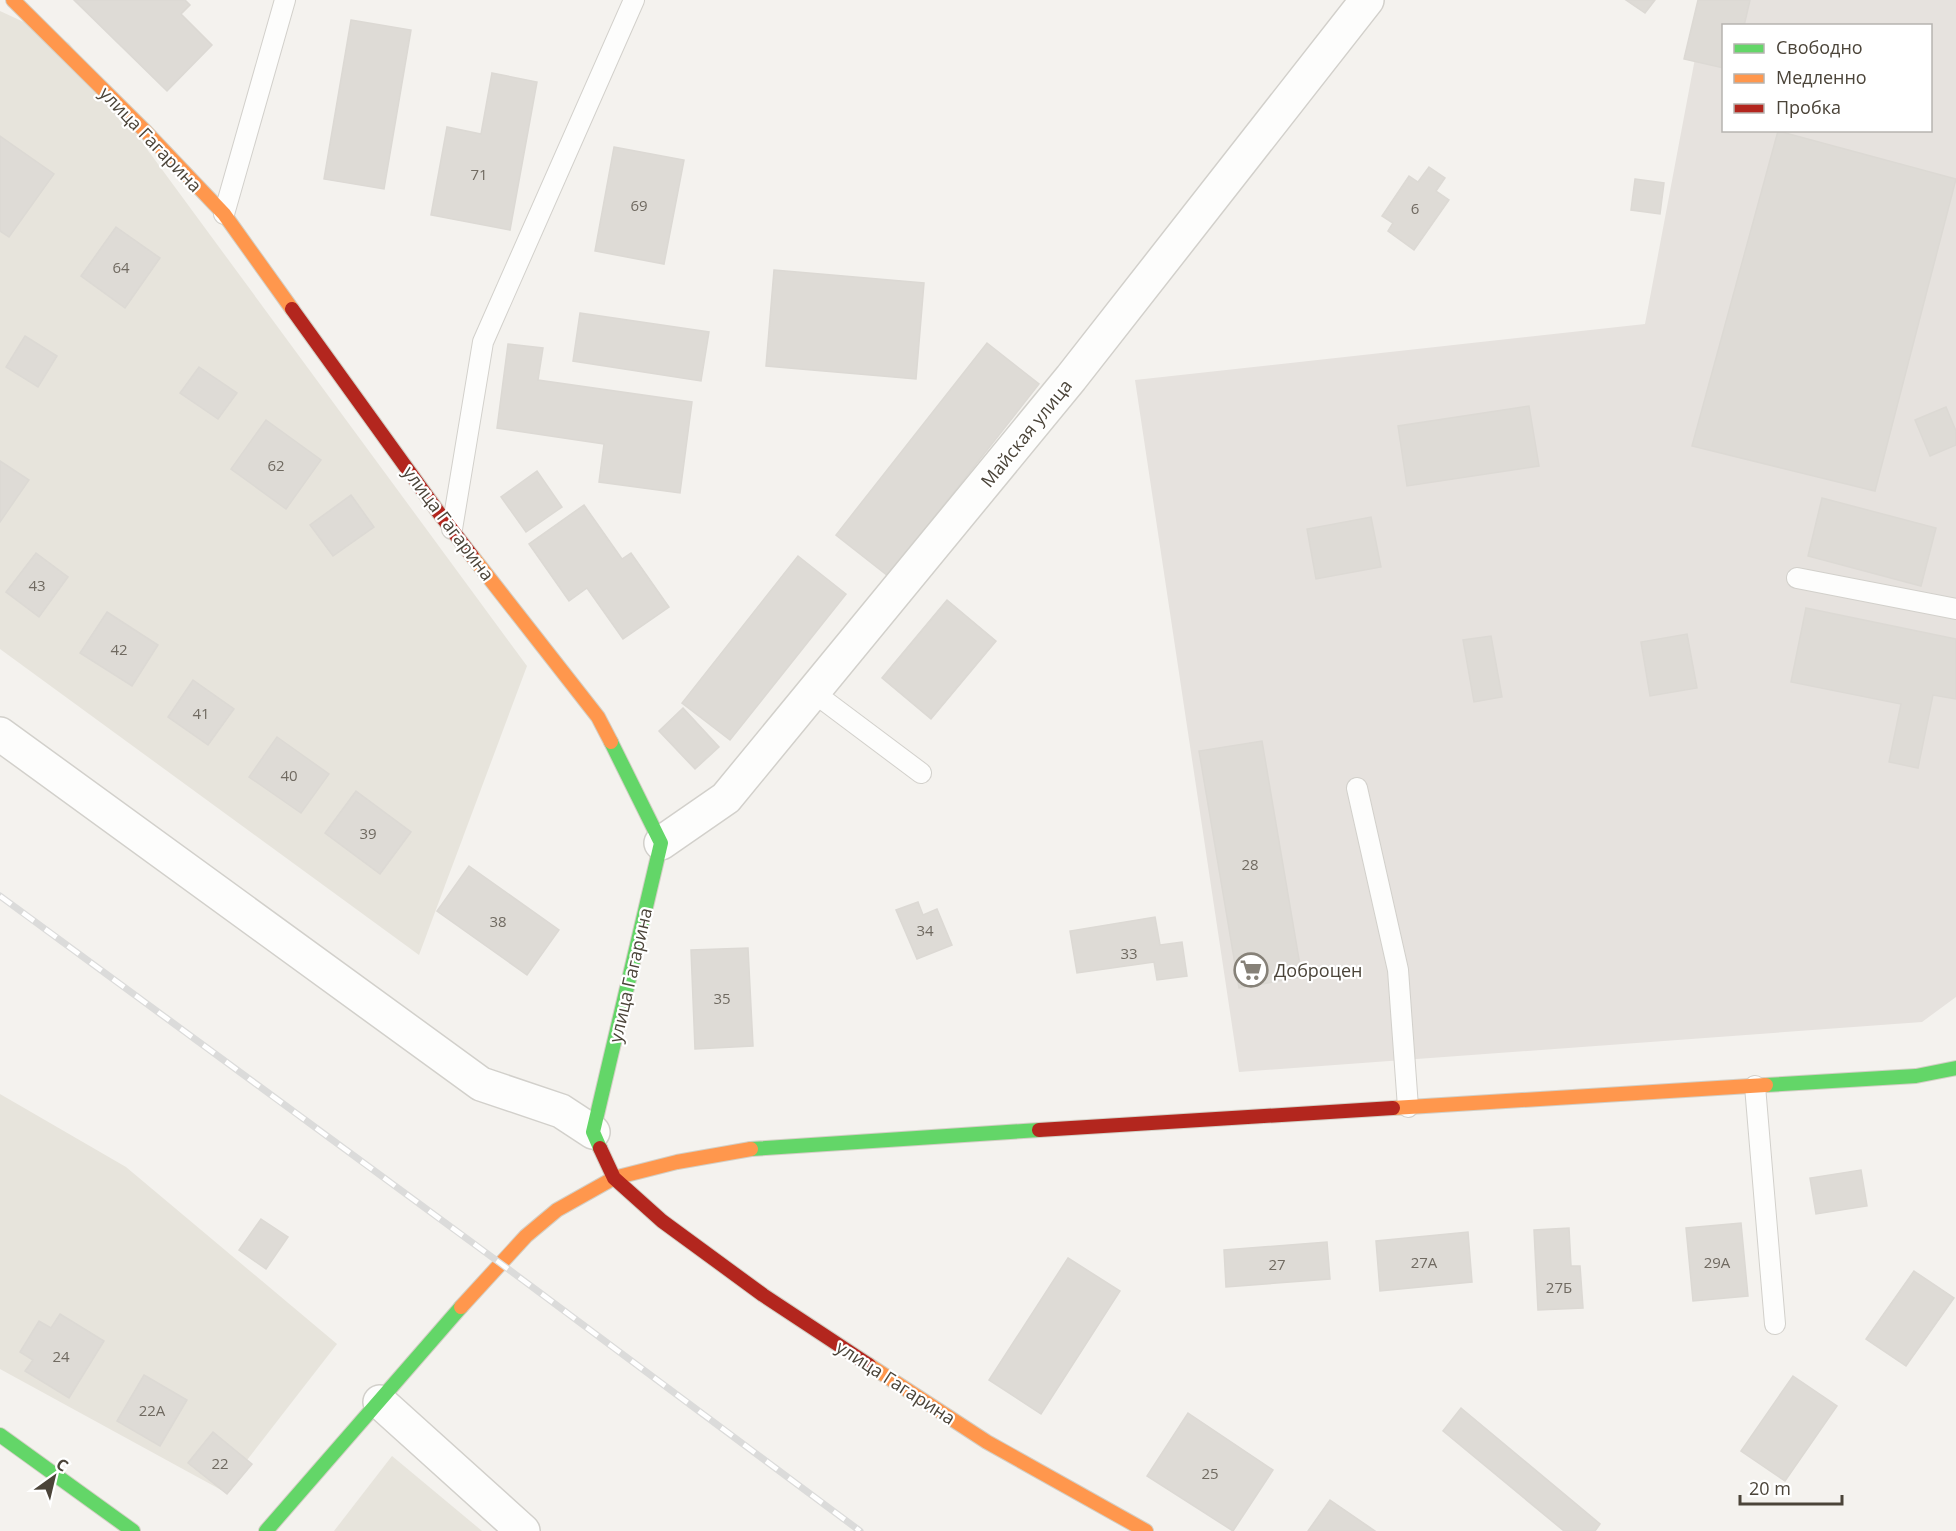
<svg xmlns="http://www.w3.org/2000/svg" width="1956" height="1531" font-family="'Open Sans',sans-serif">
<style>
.residential{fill:#e7e4dc}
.industrial{fill:#e6e2de;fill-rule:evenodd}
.building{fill:#dedbd6;stroke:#dcd9d4;stroke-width:1.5}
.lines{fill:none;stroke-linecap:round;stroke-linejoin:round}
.lane-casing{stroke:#d2d0cb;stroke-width:22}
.street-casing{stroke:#d2d0cb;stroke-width:36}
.fast-casing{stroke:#d3cfc5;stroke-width:16}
.slow-casing{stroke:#d3cfc5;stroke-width:16}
.jam-casing{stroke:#d3cfc5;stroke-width:16}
.lane{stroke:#fdfdfc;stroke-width:20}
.street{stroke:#fdfdfc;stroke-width:33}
.fast{stroke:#63d668;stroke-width:14}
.slow{stroke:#ff974d;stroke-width:14}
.jam{stroke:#b3261e;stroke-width:14}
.rail-casing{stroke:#dbdbda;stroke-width:7}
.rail{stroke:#fff;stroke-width:4.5;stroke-dasharray:14;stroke-linecap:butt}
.labels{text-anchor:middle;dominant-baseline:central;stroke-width:4.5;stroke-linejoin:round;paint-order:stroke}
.number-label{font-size:15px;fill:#706a61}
.street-label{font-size:18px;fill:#4b4439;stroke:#fff}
.poi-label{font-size:18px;fill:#4b4439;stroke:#fff;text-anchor:start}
</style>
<rect width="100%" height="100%" fill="#f4f2ee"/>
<g class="residential">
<path d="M0,11L69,43L527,666L419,955L0,649Z"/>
<path d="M0,1094L126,1167L337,1344L223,1491L0,1369Z"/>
<path d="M392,1456L482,1531H334Z"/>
</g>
<path class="industrial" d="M1706,0H1956V997L1922,1022L1239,1072L1135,380L1645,324ZM1724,26H1930V130H1724Z"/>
<g class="building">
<path d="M74,0H185L190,5L181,14L212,45L167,91Z"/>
<path d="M1626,0H1655L1645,13Z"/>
<path d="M1698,0H1750L1744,26H1724V68L1684,59Z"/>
<path d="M351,20L411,30L384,189L324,179Z"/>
<path d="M492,73L537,82L510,230L431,215L447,127L481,134Z"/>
<path d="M1778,131L1956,179L1875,491L1692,446Z"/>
<path d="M0,136L54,174L9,237L0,231Z"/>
<path d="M614,147L684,160L664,264L595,251Z"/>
<path d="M1429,167L1445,178L1436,191L1449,200L1414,250L1388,231L1393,223L1382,216L1409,176L1418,182Z"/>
<path d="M1635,179L1664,183L1660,214L1631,210Z"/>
<path d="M116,227L160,258L125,308L81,276Z"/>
<path d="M774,270L924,283L916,379L766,366Z"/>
<path d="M580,313L709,332L701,381L573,361Z"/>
<path d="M25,336L57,356L38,387L6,367Z"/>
<path d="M987,343L1039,384L888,576L836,535Z"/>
<path d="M508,344L543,348L538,380L692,402L680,493L599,482L604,444L497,428Z"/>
<path d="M199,367L237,393L218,419L180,393Z"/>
<path d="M1529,406L1539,466L1407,486L1398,426Z"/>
<path d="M1946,407L1956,431V445L1930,456L1915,420Z"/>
<path d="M266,420L321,460L286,509L231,469Z"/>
<path d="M0,461L29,480L0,522Z"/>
<path d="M537,471L562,507L526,532L501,497Z"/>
<path d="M351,495L374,527L333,556L310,525Z"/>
<path d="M1822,498L1936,528L1921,586L1808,556Z"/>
<path d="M584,505L622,559L631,553L669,607L623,639L587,588L569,601L529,544Z"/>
<path d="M1371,517L1381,567L1316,579L1307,529Z"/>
<path d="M36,553L68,577L39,617L6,592Z"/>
<path d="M798,556L846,594L730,740L682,703Z"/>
<path d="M947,600L996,641L931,719L882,678Z"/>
<path d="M1806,608L1956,639V699L1933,695L1918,768L1889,762L1901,704L1791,682Z"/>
<path d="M107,612L158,645L132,686L80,653Z"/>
<path d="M1687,634L1697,688L1650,696L1641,642Z"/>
<path d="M1491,636L1502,697L1474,702L1463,640Z"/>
<path d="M193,680L234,709L208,745L168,717Z"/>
<path d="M683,708L719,747L695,769L659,731Z"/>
<path d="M277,737L329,774L301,813L249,777Z"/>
<path d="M1262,741L1302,977L1239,988L1199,751Z"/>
<path d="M356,791L411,832L380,874L325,833Z"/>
<path d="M469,866L559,930L527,975L437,911Z"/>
<path d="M918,902L923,915L937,909L952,945L917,959L896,910Z"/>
<path d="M1155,917L1160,945L1182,942L1187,976L1157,980L1154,962L1077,973L1070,931Z"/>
<path d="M748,948L753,1046L695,1049L691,950Z"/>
<path d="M1861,1170L1867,1206L1816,1214L1810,1178Z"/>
<path d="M261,1219L288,1237L266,1269L239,1250Z"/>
<path d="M1741,1223L1748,1296L1693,1301L1686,1228Z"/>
<path d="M1569,1228L1571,1266H1580L1583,1308L1538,1310L1534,1230Z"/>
<path d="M1468,1232L1472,1282L1380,1291L1376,1241Z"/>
<path d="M1327,1242L1330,1279L1226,1287L1224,1250Z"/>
<path d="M1068,1258L1120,1291L1041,1414L989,1380Z"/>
<path d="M1914,1271L1954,1298L1906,1366L1866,1339Z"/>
<path d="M60,1314L104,1341L69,1398L25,1371L33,1360L20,1352L39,1321L51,1328Z"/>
<path d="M144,1375L187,1400L160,1446L117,1421Z"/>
<path d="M1793,1376L1837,1406L1785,1481L1741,1451Z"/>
<path d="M1461,1408L1600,1524L1595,1531H1564L1443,1431Z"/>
<path d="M1188,1413L1273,1470L1233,1531L1147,1476Z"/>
<path d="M213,1432L252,1464L227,1494L188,1463Z"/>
<path d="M1330,1500L1375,1531H1308Z"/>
</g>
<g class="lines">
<g class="lane-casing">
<g id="lane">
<path d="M224,214L285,0"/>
<path d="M452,529L483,342L634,0"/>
<path d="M1797,578L1956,609"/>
<path d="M813,692L921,773"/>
<path d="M1357,788L1398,970L1408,1107"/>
<path d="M1755,1086L1775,1324"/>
</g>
</g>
<g class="street-casing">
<g id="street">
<path d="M0,734L481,1084L561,1111L593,1132"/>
<path d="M661,843L726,798L1071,378L1367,0"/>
<path d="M380,1402L523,1531"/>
</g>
</g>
<g class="fast-casing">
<g id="fast">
<path d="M1766,1085L1916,1076L1956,1068"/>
<path d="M600,1148L593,1132L661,843L611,742"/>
<path d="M751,1149L1039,1130"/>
<path d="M0,1435L133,1531"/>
<path d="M266,1531L461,1307"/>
</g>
</g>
<g class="slow-casing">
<g id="slow">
<path d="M13,0L146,132L224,214L292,309"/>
<path d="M472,556L598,717L611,742"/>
<path d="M1393,1108L1766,1085"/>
<path d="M461,1307L526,1236L557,1210L614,1178L677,1162L751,1149"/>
<path d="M869,1365L987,1442L1146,1531"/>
</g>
</g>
<g class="jam-casing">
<g id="jam">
<path d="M292,309L439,513L472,556"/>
<path d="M1039,1130L1393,1108"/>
<path d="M600,1148L614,1178L662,1221L763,1295L869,1365"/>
</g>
</g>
<use href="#lane" class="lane"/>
<use href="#street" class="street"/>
<use href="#fast" class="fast"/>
<use href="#slow" class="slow"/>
<use href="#jam" class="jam"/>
<g class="rail-casing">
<path id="rail" d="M0,896L500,1263L860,1531"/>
</g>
<use href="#rail" class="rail"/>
</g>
<defs>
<g id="supermarket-ring" transform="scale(1.725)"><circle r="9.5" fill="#fff" stroke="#868178" stroke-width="1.5"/><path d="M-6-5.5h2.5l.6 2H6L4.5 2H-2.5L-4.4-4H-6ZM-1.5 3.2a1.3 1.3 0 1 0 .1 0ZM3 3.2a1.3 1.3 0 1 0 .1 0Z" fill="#868178"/></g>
</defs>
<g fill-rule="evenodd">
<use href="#supermarket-ring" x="1251" y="970"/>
</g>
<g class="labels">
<g class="number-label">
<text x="479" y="174">71</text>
<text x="639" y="205">69</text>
<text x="1415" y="208">6</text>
<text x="121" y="267">64</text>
<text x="276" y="465">62</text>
<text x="37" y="585">43</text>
<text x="119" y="649">42</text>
<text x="201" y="713">41</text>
<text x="289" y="775">40</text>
<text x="368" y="833">39</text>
<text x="1250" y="864">28</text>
<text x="498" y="921">38</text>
<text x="925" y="930">34</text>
<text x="1129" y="953">33</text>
<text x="722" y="998">35</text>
<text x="1424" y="1262">27А</text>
<text x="1717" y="1262">29А</text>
<text x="1277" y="1264">27</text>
<text x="1559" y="1287">27Б</text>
<text x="61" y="1356">24</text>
<text x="152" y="1410">22А</text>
<text x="220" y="1463">22</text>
<text x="1210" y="1473">25</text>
</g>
<g class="street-label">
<text transform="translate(151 139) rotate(46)">улица Гагарина</text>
<text transform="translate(1026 433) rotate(-51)">Майская улица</text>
<text transform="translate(449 523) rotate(53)">улица Гагарина</text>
<text transform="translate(630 975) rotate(-77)">улица Гагарина</text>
<text transform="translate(896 1382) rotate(33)">улица Гагарина</text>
</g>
<g class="poi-label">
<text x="1274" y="970">Доброцен</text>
</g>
</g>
<rect x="1722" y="24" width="210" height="108" fill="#ffffff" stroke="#b7b4b0" stroke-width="1.5"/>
<rect x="1734" y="44" width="30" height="9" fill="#63d668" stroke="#b7b4b0" stroke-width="1.5"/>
<text x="1776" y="54" font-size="18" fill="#4b4439">Свободно</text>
<rect x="1734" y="74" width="30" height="9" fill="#ff974d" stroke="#b7b4b0" stroke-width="1.5"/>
<text x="1776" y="84" font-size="18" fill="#4b4439">Медленно</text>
<rect x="1734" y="104" width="30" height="9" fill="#b3261e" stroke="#b7b4b0" stroke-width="1.5"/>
<text x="1776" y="114" font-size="18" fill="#4b4439">Пробка</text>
<g transform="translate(54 1477) rotate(34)" stroke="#ffffff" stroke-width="4.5" paint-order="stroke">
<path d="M0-4.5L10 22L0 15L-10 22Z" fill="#4b4439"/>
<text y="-9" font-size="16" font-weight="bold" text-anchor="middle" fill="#4b4439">С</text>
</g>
<path d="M1740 1495v9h102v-9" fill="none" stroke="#4b4439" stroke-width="3"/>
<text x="1749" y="1495" font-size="18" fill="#4b4439" stroke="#ffffff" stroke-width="4.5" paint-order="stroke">20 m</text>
</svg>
